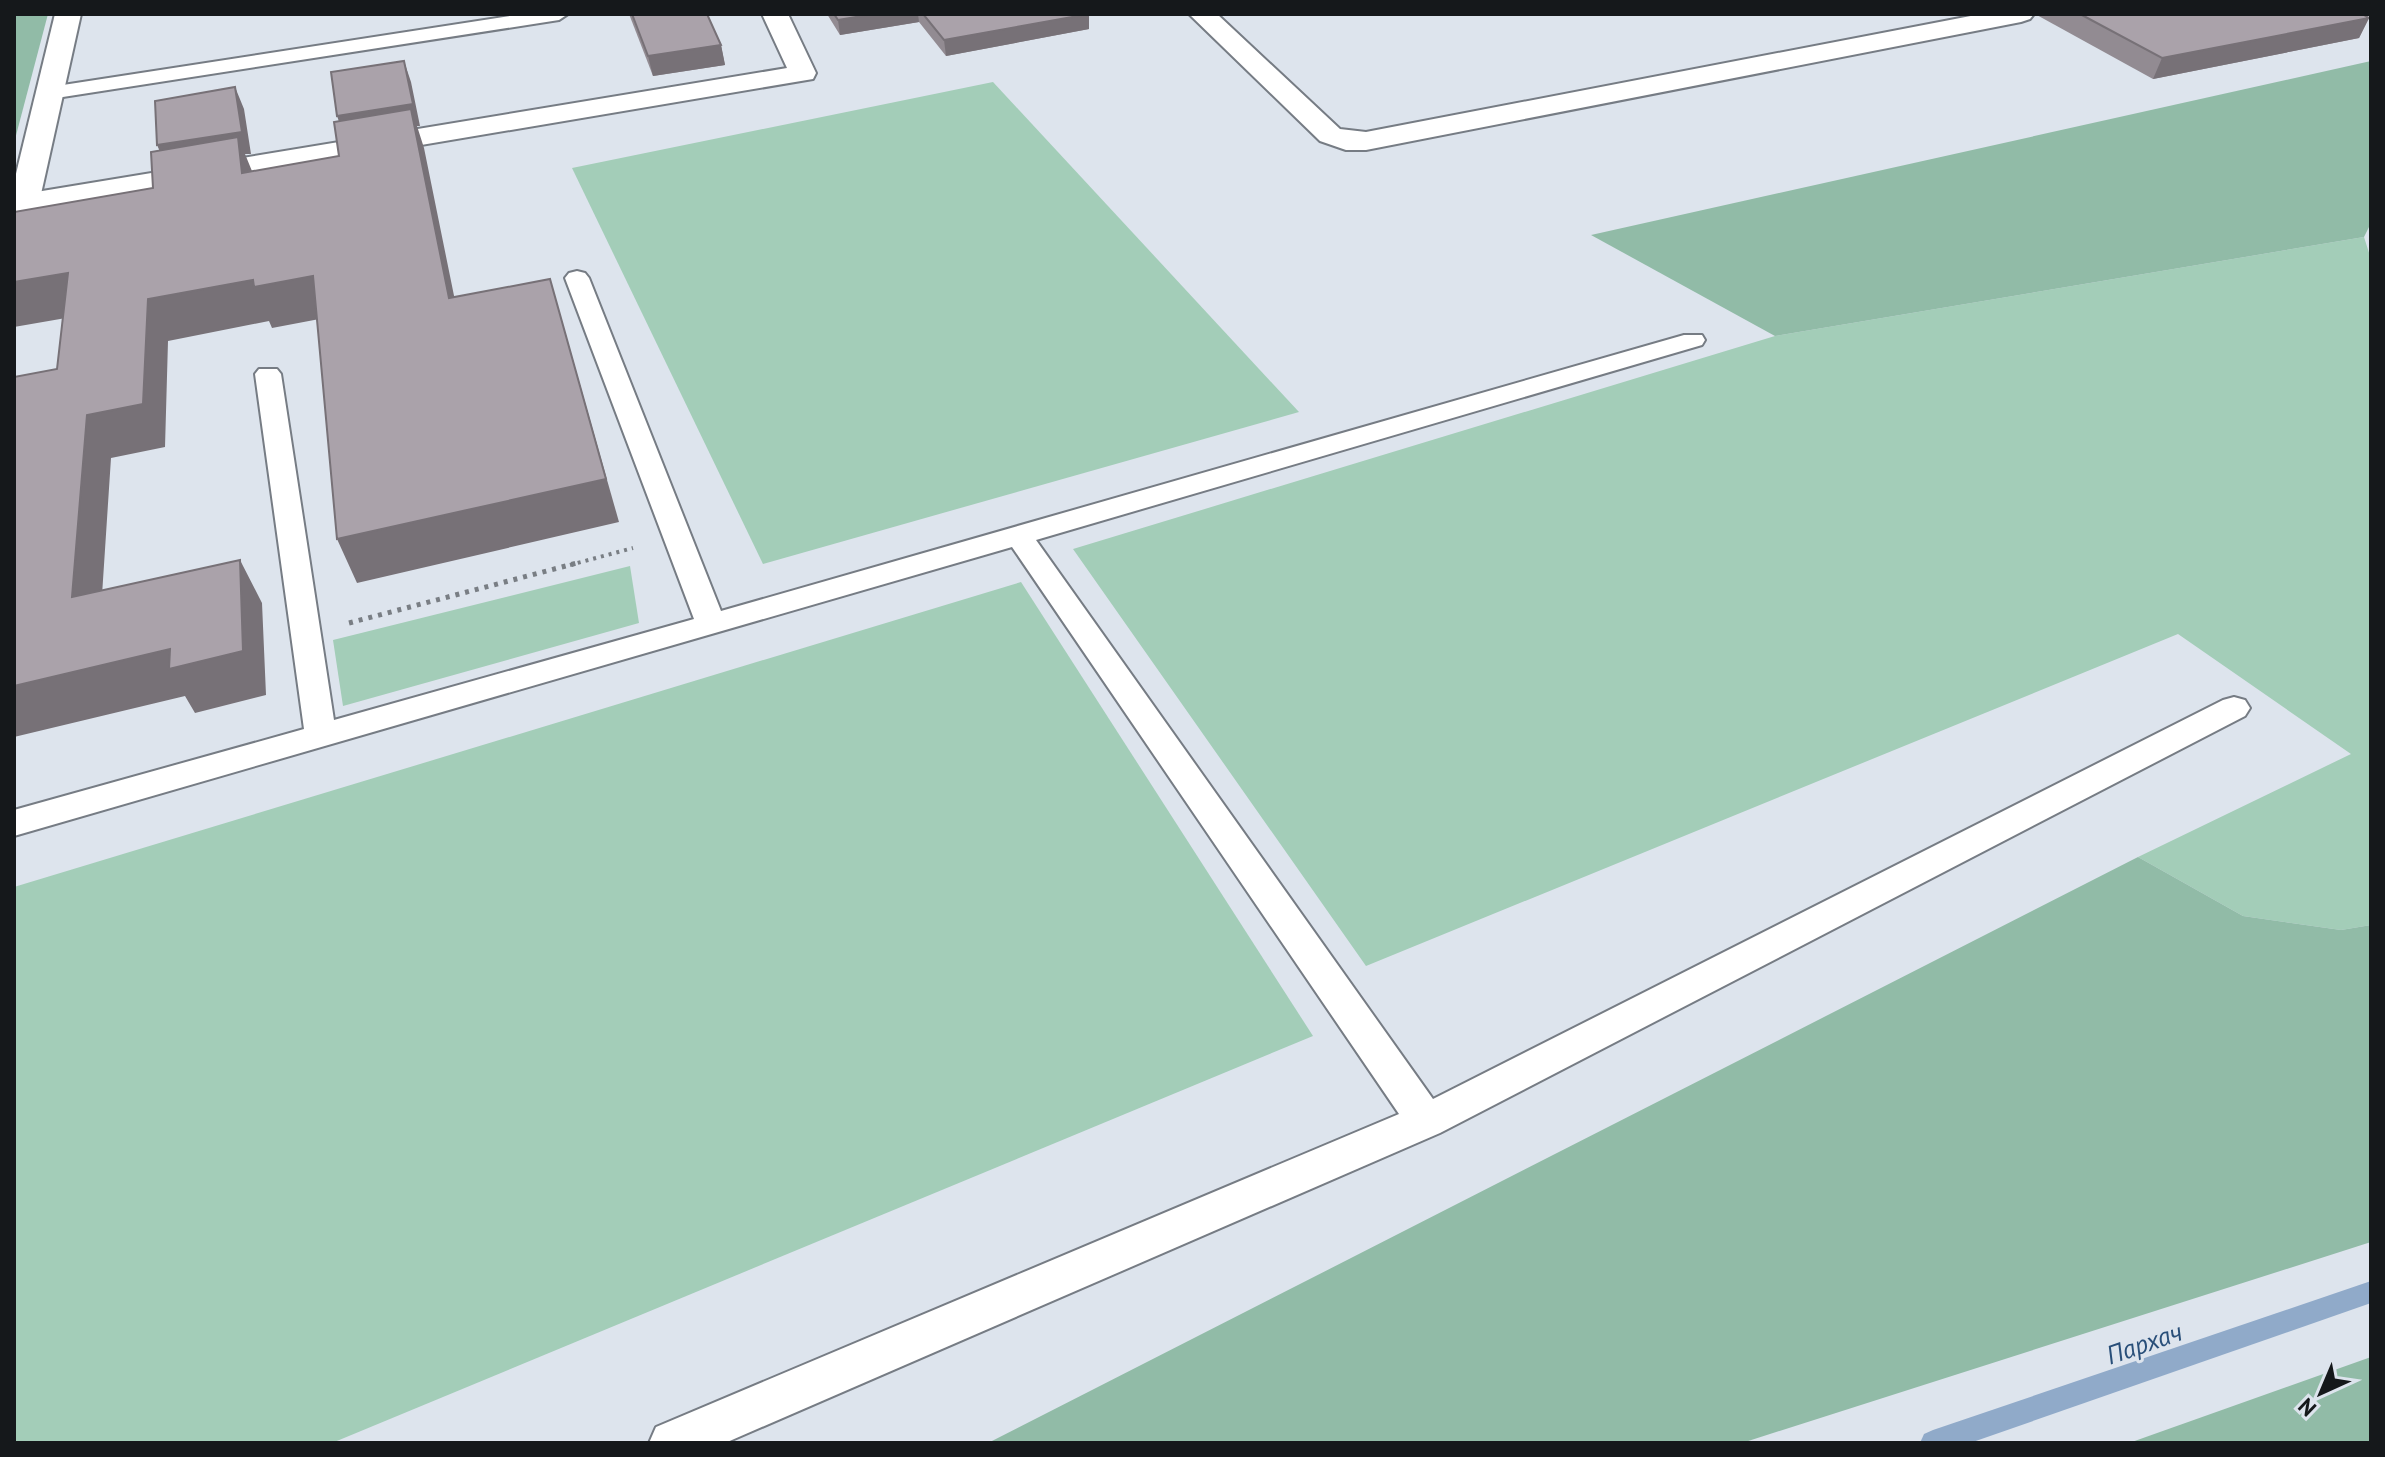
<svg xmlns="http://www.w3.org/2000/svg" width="2385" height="1457" font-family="'PT Sans',sans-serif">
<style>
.green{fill:#a3cdb8}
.forest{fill:#91bba7}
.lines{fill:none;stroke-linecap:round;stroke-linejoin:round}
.stream{fill:#90aac9;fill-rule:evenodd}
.lane-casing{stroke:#767c84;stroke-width:4}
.street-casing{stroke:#767c84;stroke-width:4}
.secondary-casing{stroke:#767c84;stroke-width:4}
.path-far1{stroke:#797e84;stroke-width:4;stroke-dasharray:3 5;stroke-linecap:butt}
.path{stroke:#797e84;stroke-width:5;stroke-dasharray:4 6;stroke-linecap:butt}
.lane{fill:#fff;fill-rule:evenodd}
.street{fill:#fff;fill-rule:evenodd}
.secondary{fill:#fff;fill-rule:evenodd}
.wall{fill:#928b92}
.shaded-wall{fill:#777177}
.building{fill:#aaa2aa;stroke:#777177;stroke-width:2}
.labels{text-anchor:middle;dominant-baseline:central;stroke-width:6;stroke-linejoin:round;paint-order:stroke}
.near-water-label{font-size:26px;font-style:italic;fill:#294f79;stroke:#dde4ed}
</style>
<rect width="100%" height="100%" fill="#dde4ed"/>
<g class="green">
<path d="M993,82L1299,412L763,564L572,168Z"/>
<path d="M2364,237L2371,259V925L2341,930L2243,916L2138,857L2351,754L2178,634L1366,966L1073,549L1775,336Z"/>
<path d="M630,566L639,623L343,706L333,640Z"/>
<path d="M1021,582L1313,1036L332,1443H14V887Z"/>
</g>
<g class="forest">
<path d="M14,14H48L14,143Z"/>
<path d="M2371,61V223L2364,237L1775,336L1591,235Z"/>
<path d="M2138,857L2243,916L2341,930L2371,925V1242L1742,1443H988Z"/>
<path d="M2371,1357V1443H2129Z"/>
</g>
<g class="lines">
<path class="stream" d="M2371,1281V1303L1970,1443H1920L1924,1434L1933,1430Z"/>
<g class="lane-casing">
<g id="lane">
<path d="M523,14H568L559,20L50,99L40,93L50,87Z"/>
<path d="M577,271L585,273L589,278L721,611L1684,335H1702L1705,340L1702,345L1036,540L1433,1099L2223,700L2234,697L2245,700L2250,708L2245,716L1440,1133L725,1443H649L656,1427L1399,1114L1012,547L14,836V810L304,729L255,374L259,369H277L281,374L334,720L694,619L565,278L569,273Z"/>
</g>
</g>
<g class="street-casing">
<g id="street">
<path d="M762,14H788L816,73L813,79L24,212L14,210V196L24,194L787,68Z"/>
<path d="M1189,14H1217L1340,129L1366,132L1981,14H2034L2030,19L2021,22L1366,150H1346L1320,141Z"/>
</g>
</g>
<g class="secondary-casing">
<path id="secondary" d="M55,14H81L39,203L25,217L14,220V182Z"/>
</g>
<path class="path-far1" d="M570,565L633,548"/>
<path class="path" d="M349,623L577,563"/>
<use href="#lane" class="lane"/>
<use href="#street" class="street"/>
<use href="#secondary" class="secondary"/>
</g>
<g class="wall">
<path d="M629,14H707L721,45L725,65L653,76Z"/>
<path d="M827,14H1089V29L946,56L919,22L840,35Z"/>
<path d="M2035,14H2362L2369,18L2359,38L2153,79Z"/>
</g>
<g class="shaded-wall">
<path d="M874,14H918L919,22L840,35L838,20Z"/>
<path d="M1089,14V29L946,56L944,40Z"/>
<path d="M2369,18L2359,38L2153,79L2162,58Z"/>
<path d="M721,45L725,65L653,76L648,56Z"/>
<path d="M404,61L411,82L420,126H417L424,148L463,340L345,138L337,116Z"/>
<path d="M235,87L244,109L251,154H245L254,176L242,173L167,167L157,145Z"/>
<path d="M68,273L89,314L14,327V282Z"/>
<path d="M313,276L330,317L272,328L269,321L168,341L165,447L111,458L99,641L72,597L87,415L148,299L253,280Z"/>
<path d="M550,279L619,522L357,583L337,539Z"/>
<path d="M240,560L262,603L266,695L195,713L185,696L14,737V686Z"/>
</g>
<g class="building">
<path d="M632,14H707L721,45L648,56Z"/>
<path d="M834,14H874L838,20Z"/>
<path d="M923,14H1089L944,40Z"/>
<path d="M2080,14H2362L2369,18L2162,58Z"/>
<path d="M404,61L413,104L337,116L331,72Z"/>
<path d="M235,87L242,132L157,145L155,101Z"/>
<path d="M411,109L449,298L550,279L606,479L337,539L313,276L254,287L253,280L148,299L143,404L87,415L72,597L240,560L243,651L169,669L170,649L14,686V377L57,369L68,273L14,282V212L153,188L151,152L238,137L242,173L339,156L334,122Z"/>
</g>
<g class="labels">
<g class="near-water-label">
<text transform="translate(2144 1343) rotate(-19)">Пархач</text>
</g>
</g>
<rect width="2385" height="1457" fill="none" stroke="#15181b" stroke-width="32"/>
<g transform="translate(2321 1393) rotate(224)" stroke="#dde4ed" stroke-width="6" paint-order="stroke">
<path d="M0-6L14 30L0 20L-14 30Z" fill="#15181b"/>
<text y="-12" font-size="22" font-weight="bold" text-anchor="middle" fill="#15181b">N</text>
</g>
</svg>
